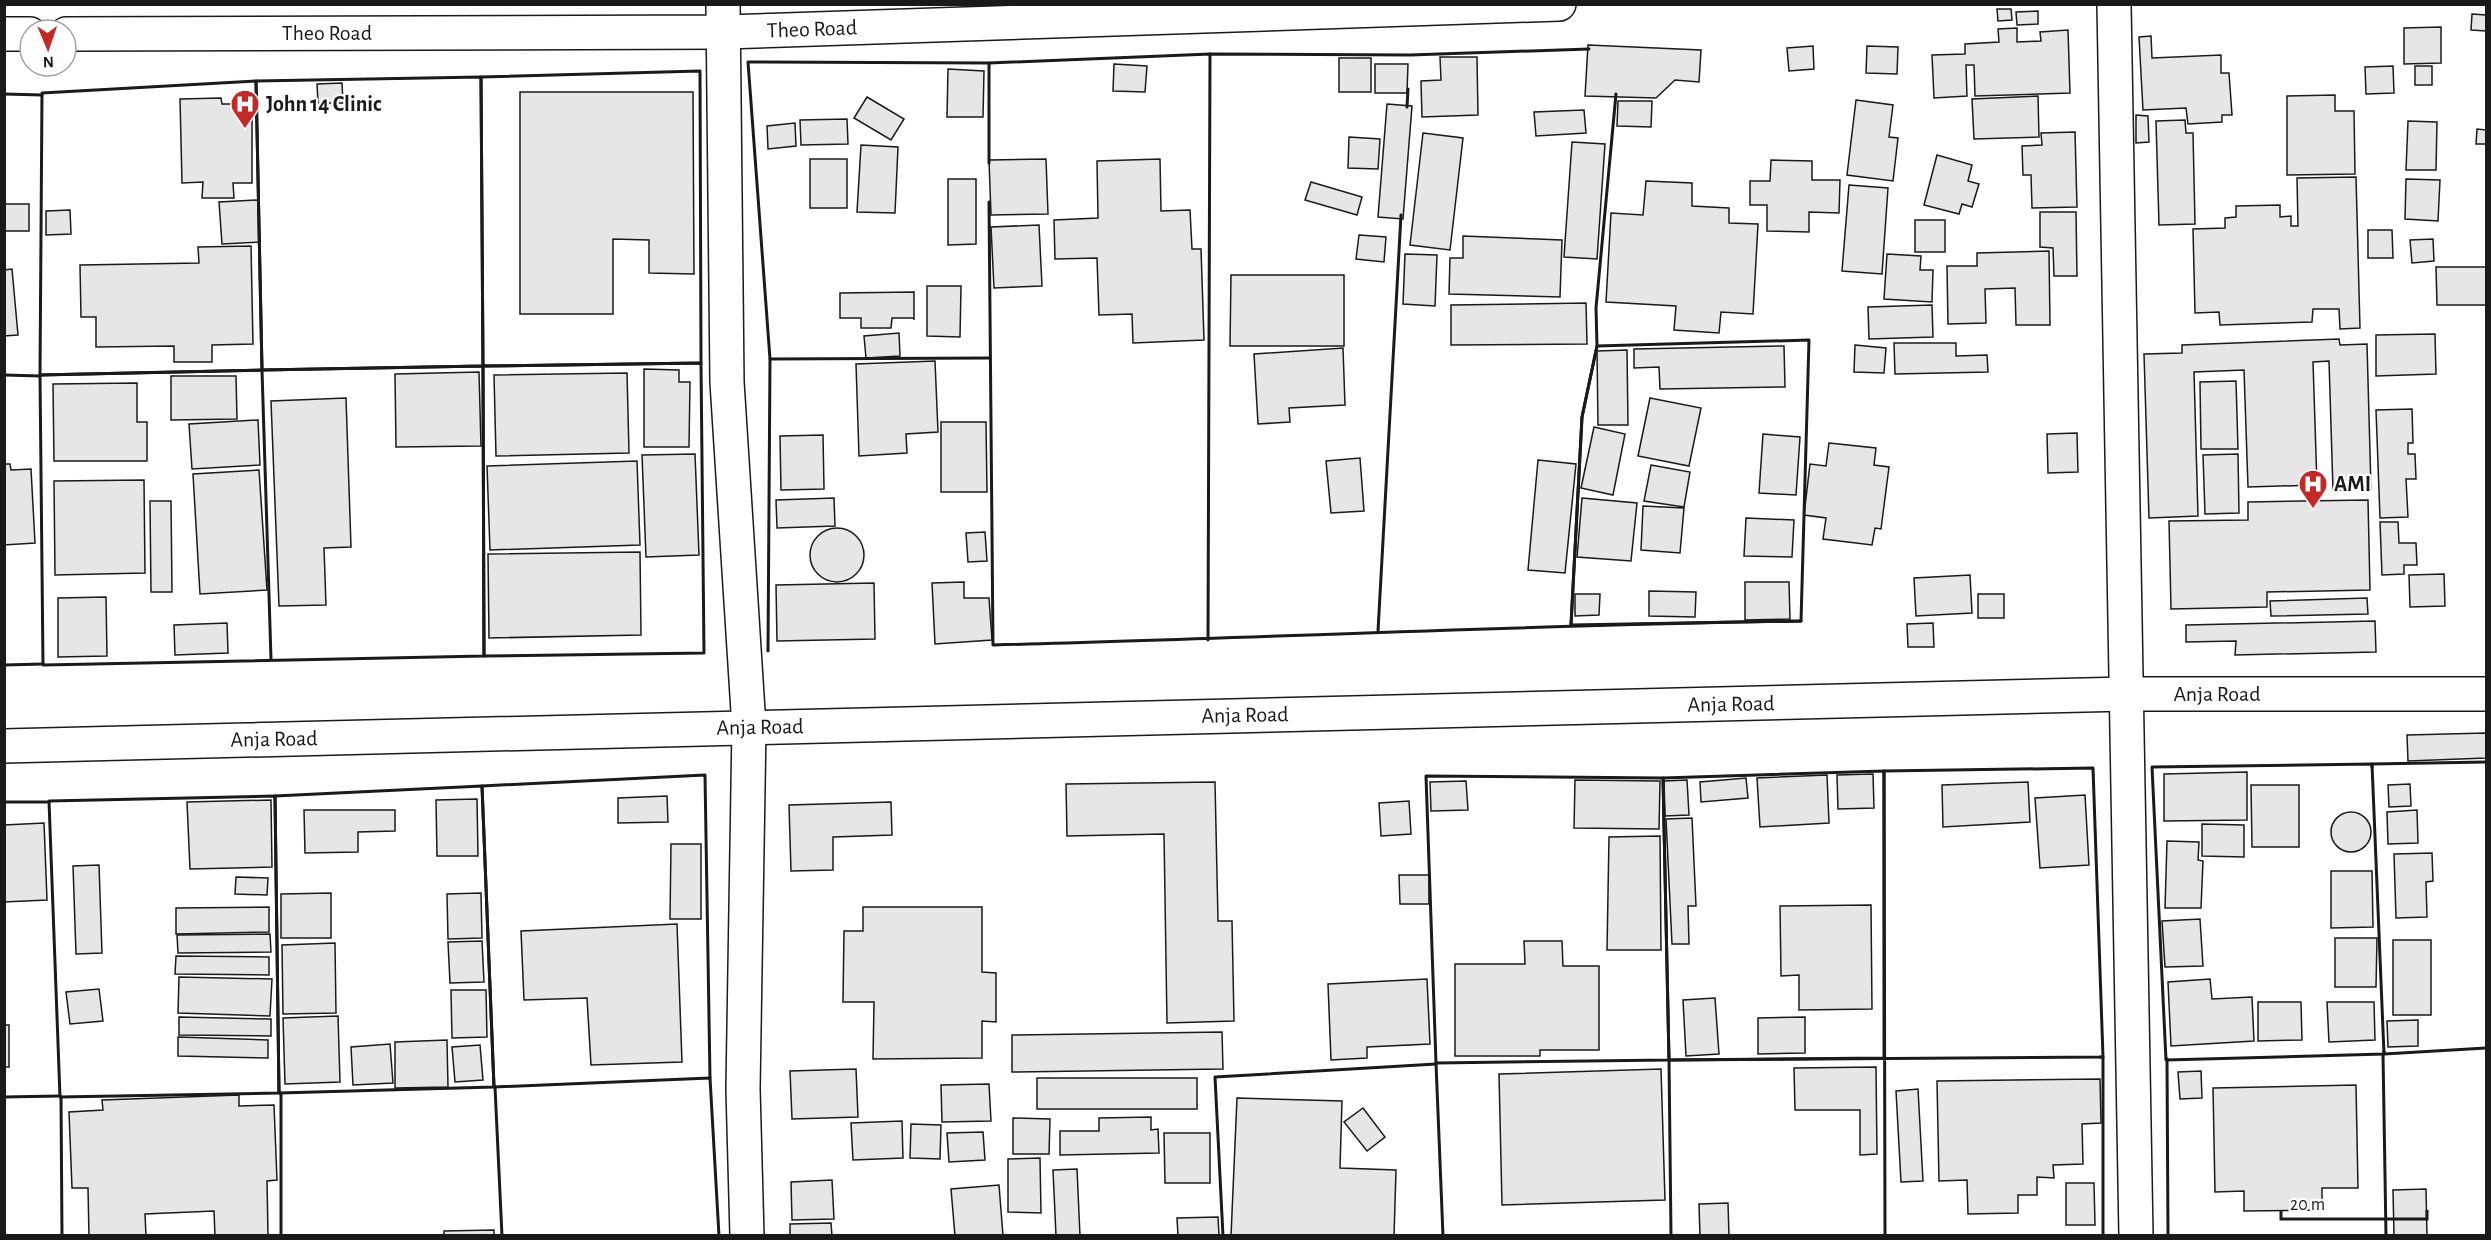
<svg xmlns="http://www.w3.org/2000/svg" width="2491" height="1240" font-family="'Alegreya Sans',sans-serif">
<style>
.building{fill:#e6e6e6;stroke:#1a1a1a;stroke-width:1.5}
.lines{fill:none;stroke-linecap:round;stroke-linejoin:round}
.minor-casing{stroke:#1a1a1a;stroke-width:36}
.minor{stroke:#fff;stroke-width:33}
.wall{stroke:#1a1a1a;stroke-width:3}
.labels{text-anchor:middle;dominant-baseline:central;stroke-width:4.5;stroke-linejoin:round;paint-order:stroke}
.street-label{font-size:22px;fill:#1a1a1a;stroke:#fff}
.poi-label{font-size:22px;font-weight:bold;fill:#1a1a1a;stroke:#fff;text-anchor:start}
</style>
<rect width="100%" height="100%" fill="#fff"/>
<g class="building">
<path d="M1997,9H2011L2012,20L1998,21Z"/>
<path d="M2038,11V24L2017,25L2016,12Z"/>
<path d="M2472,14L2486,15V31L2471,30Z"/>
<path d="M2441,27V63L2404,64V28Z"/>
<path d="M2017,28V42L2041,41L2040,32L2068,30L2070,93L1975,96L1974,65H1966L1967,96L1934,98L1932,55L1965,54V44L1999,42L1998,29Z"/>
<path d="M2151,36L2152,58L2221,55V73H2229L2232,115H2222V122L2188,124L2186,108L2143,110L2139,37Z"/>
<path d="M1588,45L1701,50L1699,82L1675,80L1656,98L1585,96Z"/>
<path d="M1813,46L1814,69L1789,71L1787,48Z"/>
<path d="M1867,46L1898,47L1897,74L1866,73Z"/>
<path d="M1440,57H1477L1478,115L1422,117L1421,81L1441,80Z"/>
<rect x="1339" y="58" width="32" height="34"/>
<path d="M1114,64L1147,66L1145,92L1113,91Z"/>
<path d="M1375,64H1408L1407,93H1375Z"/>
<path d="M2393,66L2394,93L2366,94L2365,67Z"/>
<rect x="2415" y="66" width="17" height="19"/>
<path d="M948,69L984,71L983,117H947Z"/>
<path d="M342,83L343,103H318L317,84Z"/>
<path d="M520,92H693L694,274L649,273V240L613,239V314H520Z"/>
<path d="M2335,95V111H2354L2355,174L2287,175V96Z"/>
<path d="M2038,96L2039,137L1974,139L1972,99Z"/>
<path d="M867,97L904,119L891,140L854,118Z"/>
<path d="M221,98L222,104H252V183H233L234,198H202L203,182L182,183L180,99Z"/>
<path d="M1856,100L1893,105L1889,137L1898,138L1893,181L1847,175Z"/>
<path d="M1618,101H1652L1651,127L1617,126Z"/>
<path d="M1387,104L1412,106L1403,219L1378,217Z"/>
<path d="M1584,110L1586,133L1536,136L1534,112Z"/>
<path d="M2136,115L2148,116L2149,142L2136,143Z"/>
<path d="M2486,115V144H2476L2477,129L2486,130Z"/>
<path d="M847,119L848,144L801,145L800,120Z"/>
<path d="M2185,120L2186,133H2193L2195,224L2159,225L2156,121Z"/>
<path d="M2408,121L2437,122L2436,170H2406Z"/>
<path d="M795,123L796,146L768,149L767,126Z"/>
<path d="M2075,132L2077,207L2032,208L2031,175H2023L2022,146L2042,145L2041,133Z"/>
<path d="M1423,133L1463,138L1450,250L1410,245Z"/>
<path d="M1349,137L1380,139L1378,169L1348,168Z"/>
<path d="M1572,142L1605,144L1597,259L1564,257Z"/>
<path d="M861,145L898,147L895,213L857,212Z"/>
<path d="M1937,155L1972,165L1968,181L1979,184L1972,207L1962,204L1959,214L1924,205Z"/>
<rect x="810" y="159" width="37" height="49"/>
<path d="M1046,159L1048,214L991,215L989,160Z"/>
<path d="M1160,159L1161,211L1190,210L1192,249H1201L1204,340L1133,343L1132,314L1099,315L1097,258L1055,259L1054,220L1098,218L1097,161Z"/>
<path d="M1771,160L1812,161V180H1840L1839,213L1809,212V232L1767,231V205H1750V181H1770Z"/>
<path d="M2356,177L2360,328L2340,329L2339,309H2313L2312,322L2220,325L2219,312L2195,313L2193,229L2225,228V218L2236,217V206L2280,205V217L2291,216V226H2298L2297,178Z"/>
<path d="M948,179H976V244L948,245Z"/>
<path d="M2406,179L2440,180L2438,221L2405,219Z"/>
<path d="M1646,181L1692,183V206L1729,208V223L1758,224L1753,314L1721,312L1719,333L1674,330L1676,306L1606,302L1611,213L1643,215Z"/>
<path d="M1311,182L1362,197L1357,215L1305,200Z"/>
<path d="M1849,185L1888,188L1882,274L1842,271Z"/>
<path d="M258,200L260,242L222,244L219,202Z"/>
<rect x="4" y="204" width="25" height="27"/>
<path d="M70,210L71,234L46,235V211Z"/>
<path d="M2040,212H2076L2077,276H2054L2053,248L2040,247Z"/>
<rect x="1915" y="220" width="30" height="32"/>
<path d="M1039,225L1042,286L994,288L991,227Z"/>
<path d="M2368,230H2392L2393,258H2368Z"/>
<path d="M1359,235L1386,237L1384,262L1356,259Z"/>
<path d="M1463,236L1562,240L1560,297L1449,294L1450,258H1463Z"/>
<path d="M2433,239L2434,261L2412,263L2410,240Z"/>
<path d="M251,246L253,344L212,345V362H174V346L96,347V317H81L80,265L199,263L198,247Z"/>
<path d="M2049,251L2050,325H2016L2015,288L1985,289L1986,323L1948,324L1947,266H1977V253Z"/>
<path d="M1405,254L1437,255L1435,306L1403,304Z"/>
<path d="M1887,254L1921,256L1920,270H1933L1932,302L1884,299Z"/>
<path d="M2436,267H2486V305H2437Z"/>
<path d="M12,269L18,335L4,336V270Z"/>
<path d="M1231,275H1344V346H1230Z"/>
<path d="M927,286H961L960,337L927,336Z"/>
<path d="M914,292V320V318H892L891,328H861V318H840V293Z"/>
<path d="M1586,303L1587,344L1451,345V305Z"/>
<path d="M1932,305L1933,337L1869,339L1868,307Z"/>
<path d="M899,333L900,356L866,358L864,336Z"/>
<path d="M2435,334L2436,374L2376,376V335Z"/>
<path d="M2339,339L2340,345L2367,344L2371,489L2333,490L2329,361L2313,362L2317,485L2248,487L2244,370L2194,372L2198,516L2149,518L2144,354L2182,353V345Z"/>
<path d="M1894,343H1956V356L1987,355L1988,372L1895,374Z"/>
<path d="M1855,345L1886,348L1884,373L1854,372Z"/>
<path d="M1784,346L1785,387L1660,389L1659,367L1634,368V349Z"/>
<path d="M1343,348L1345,405L1289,408L1290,422L1258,424L1254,354Z"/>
<path d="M1627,350L1628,425H1598L1597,351Z"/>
<path d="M935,361L938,432L906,434L907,453L859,456L856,364Z"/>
<path d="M644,369L679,370V382H690L689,447H644Z"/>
<path d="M479,372L481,446L396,447L395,374Z"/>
<path d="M627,373L629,453L496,456L494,375Z"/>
<path d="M171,376H236L237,419L171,420Z"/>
<path d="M2236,381L2238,449H2201L2200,382Z"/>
<path d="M137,383V422H147V461H54L53,384Z"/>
<path d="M346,398L351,547L324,548L326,605L279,606L271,401Z"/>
<path d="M1650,398L1701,408L1689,466L1638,456Z"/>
<path d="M2412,409L2413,443H2408V454H2415L2416,479H2406L2408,517L2380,518L2376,410Z"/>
<path d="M258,420L260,465L192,469L189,424Z"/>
<path d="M941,422H986L987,492H941Z"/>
<path d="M1594,427L1625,434L1613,495L1581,488Z"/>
<path d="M2077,433L2078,472L2048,473L2047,434Z"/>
<path d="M1763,434L1800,437L1796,495L1759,493Z"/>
<path d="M823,435L824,489L781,490L780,436Z"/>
<path d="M1829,443L1876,448L1874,465L1889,467L1881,529L1875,528L1872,545L1823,539L1826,518L1804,515L1810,464L1826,466Z"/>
<path d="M695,454L699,555L646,557L642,455Z"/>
<path d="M2238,454L2239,513L2205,514L2203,455Z"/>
<path d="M1360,458L1364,511L1331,513L1326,461Z"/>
<path d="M1538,460L1576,464L1565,573L1528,570Z"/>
<path d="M637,461L640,545L490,550L487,466Z"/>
<path d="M4,464H10L11,470L31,469L35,543L4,545Z"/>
<path d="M1651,465L1690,472L1684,507L1644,501Z"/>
<path d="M259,470L267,590L200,594L193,474Z"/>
<path d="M144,480L145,573L55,575L54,481Z"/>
<path d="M834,498L835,526L777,528L776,500Z"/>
<path d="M1582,498L1637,503L1631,561L1577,557Z"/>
<path d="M2368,500L2370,590L2267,592V607L2171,609L2169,521L2248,520V502Z"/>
<path d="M150,501H171L172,592H151Z"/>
<path d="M1643,506L1684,508L1680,553L1641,550Z"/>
<path d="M1746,518L1794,520L1792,557L1744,556Z"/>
<path d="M2380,522H2398L2399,543H2416L2417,565H2404V574L2382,575Z"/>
<circle cx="837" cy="555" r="27"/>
<path d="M985,532L987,561L968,562L966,533Z"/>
<path d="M640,552L641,635L489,638L488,554Z"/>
<path d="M2444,574L2445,606L2410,607L2409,575Z"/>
<path d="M1970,575L1972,613L1916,616L1914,578Z"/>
<path d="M964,582V598H989L992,640L935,644L932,583Z"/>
<path d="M1745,582H1789L1790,619L1745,620Z"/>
<path d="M874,583L875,639L777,641L776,585Z"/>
<path d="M1649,591L1696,592L1695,617L1649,616Z"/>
<path d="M1575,594H1600L1599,615L1575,616Z"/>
<rect x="1978" y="594" width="26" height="24"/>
<path d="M106,597L107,656L58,657V598Z"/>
<path d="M2367,598L2368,614L2271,616L2270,601Z"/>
<path d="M2375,621L2376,652L2235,655L2236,641L2186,642V625Z"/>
<path d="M227,623L228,653L175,655L174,625Z"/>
<path d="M1933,623L1934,647H1908L1907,624Z"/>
<path d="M2486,733V758L2408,761L2407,735Z"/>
<path d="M2247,772V820L2164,821V774Z"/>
<path d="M1873,774L1874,808L1838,809L1837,775Z"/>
<path d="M1827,775L1829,823L1760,827L1757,778Z"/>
<path d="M1746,778L1748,798L1701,802L1700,782Z"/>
<path d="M1575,780L1660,781L1659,829L1574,828Z"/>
<path d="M1687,780L1689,815L1665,816L1664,781Z"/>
<path d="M1466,781L1468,810L1431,811L1430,782Z"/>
<path d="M1215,782L1218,921H1232L1234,1021L1167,1023L1164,834L1067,836L1066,784Z"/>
<path d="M2028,782L2030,822L1943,827L1942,785Z"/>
<path d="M2410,784L2411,806L2389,807L2388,785Z"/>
<path d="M2251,785H2299V847H2252Z"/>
<path d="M2085,795L2089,865L2040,868L2035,798Z"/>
<path d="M667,796L668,822L618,823V798Z"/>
<path d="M477,799L478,856H437L436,800Z"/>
<path d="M271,800L272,867L190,869L187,802Z"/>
<path d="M1409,801L1411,834L1381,836L1379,803Z"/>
<path d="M891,802L892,835L833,837V870L791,871L789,805Z"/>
<path d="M304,810H395V831L358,832V852L305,853Z"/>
<path d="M2417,810L2418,843L2388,844L2387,812Z"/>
<circle cx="2351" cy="832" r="20"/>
<path d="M1692,818L1696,906H1688L1689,944H1672L1666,819Z"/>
<path d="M44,823L47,900L4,902V825Z"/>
<path d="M2202,824L2244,825V857L2202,856Z"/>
<path d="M1660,836L1661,950H1607L1609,837Z"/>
<path d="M2167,841L2199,842L2198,860L2203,861L2201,908H2165Z"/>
<path d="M671,844H701V919H670Z"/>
<path d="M2432,853L2433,881L2426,882L2427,917L2396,918L2394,854Z"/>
<path d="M99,865L102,953L76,954L73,866Z"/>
<path d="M2331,871H2372L2373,927L2331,928Z"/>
<path d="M1399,875H1429V904H1400Z"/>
<path d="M236,877L268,878L267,895L235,894Z"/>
<path d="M331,893V938H281V894Z"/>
<path d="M481,893L482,938L448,939L447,894Z"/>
<path d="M1871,905L1872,1009L1799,1010V975L1781,976L1780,906Z"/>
<path d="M269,907V932L176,934V908Z"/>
<path d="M863,907H982V972L996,973V1022L982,1021V1058L873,1059L874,1002H843L844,931H863Z"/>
<path d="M2200,919L2203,966L2165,967L2162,921Z"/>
<path d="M677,924L682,1062L591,1065L587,998L524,1000L521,931Z"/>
<path d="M270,934L271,952L178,953L177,935Z"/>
<path d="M2335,938H2377L2376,987H2335Z"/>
<rect x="2393" y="940" width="38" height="75"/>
<path d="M482,941L484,982L450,983L448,942Z"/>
<path d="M1524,941H1562L1563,966H1599V1050H1540V1056H1455V964H1525Z"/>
<path d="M335,943L336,1013L283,1014L282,945Z"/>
<path d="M176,956L269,957V975L175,974Z"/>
<path d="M179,977L272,979L270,1016L178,1013Z"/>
<path d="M1427,979L1430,1044L1367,1047V1058L1331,1060L1328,984Z"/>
<path d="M2210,979L2212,999L2252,997L2254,1041L2171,1046L2168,982Z"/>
<path d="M99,989L103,1021L70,1024L66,992Z"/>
<path d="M451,990H486L487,1037L452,1038Z"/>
<path d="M1715,998L1719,1054L1686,1056L1683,1000Z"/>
<path d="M2258,1002H2301L2302,1040L2258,1041Z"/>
<path d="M2327,1002H2374L2375,1040L2329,1042Z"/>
<path d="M338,1016L340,1082L285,1084L283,1018Z"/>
<path d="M179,1017L271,1019V1036L179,1035Z"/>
<path d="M1805,1017V1053L1758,1054V1018Z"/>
<path d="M2418,1020V1046L2388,1047L2387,1021Z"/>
<rect x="4" y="1025" width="5" height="42"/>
<path d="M1222,1032L1223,1069L1012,1072V1035Z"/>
<path d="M178,1037L268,1040V1058L178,1056Z"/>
<path d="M447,1040L448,1087L395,1088V1042Z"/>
<path d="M390,1044L393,1083L353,1085L351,1047Z"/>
<path d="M480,1045L483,1080L455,1082L452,1047Z"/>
<path d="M1876,1067L1877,1154L1860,1155V1110H1795L1794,1068Z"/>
<path d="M856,1069L858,1117L792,1119L790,1071Z"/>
<path d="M1661,1069L1665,1200L1502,1205L1499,1074Z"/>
<path d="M2201,1071L2202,1098L2180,1099L2178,1072Z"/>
<rect x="1037" y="1078" width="160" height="31"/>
<path d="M2100,1079L2101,1123L2082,1124L2083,1164L2053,1165L2054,1178L2037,1177V1195H2018V1213L1968,1214L1967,1180L1939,1181L1937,1081Z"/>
<path d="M989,1084L991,1121L942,1122L941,1085Z"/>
<path d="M2356,1085L2358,1188H2322V1210L2244,1211V1191L2215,1192L2213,1088Z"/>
<path d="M1918,1089L1923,1181L1901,1182L1896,1091Z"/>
<path d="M239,1095V1106L274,1105L277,1180L267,1181L268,1236H215L214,1211L145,1214L146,1236H89L88,1188H72L69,1112L103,1110L102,1100Z"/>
<path d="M1237,1098L1342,1101L1340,1168L1396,1170L1394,1236H1231Z"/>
<path d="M1363,1108L1385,1137L1367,1151L1344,1122Z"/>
<path d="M1151,1117V1130L1158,1129L1159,1153L1060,1155V1131H1099V1118Z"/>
<path d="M1013,1118L1050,1119L1049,1154H1013Z"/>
<path d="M902,1121L903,1158L853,1160L851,1123Z"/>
<path d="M911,1124L941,1125L940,1159L910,1158Z"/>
<path d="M983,1132L985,1160L949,1162L947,1133Z"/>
<path d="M1164,1133H1210V1183H1165Z"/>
<path d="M1040,1158L1041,1213L1008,1212V1159Z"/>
<path d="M1077,1169L1080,1236H1056L1053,1170Z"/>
<path d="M832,1180L834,1219L792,1220L791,1182Z"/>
<path d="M2066,1183H2094L2095,1225H2066Z"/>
<path d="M999,1185L1003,1236H955L951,1189Z"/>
<path d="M2426,1189L2427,1236H2394L2393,1190Z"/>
<path d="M1728,1203L1729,1236H1700L1699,1204Z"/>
<path d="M1218,1217L1219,1236H1178L1177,1218Z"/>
<path d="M831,1223L832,1236H790V1224Z"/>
<path d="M494,1230V1236H444V1231Z"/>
</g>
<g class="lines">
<g class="minor-casing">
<g id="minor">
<path d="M723,4L727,382L749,727L743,1089L747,1236"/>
<path d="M2114,4L2136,1236"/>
<path d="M4,34H30"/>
<path d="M66,34L724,32L1559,4"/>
<path d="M4,746L2127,694H2486"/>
</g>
</g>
<use href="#minor" class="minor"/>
<g class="wall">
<path d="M700,71L701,363L483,366L481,77Z"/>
<path d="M481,77L483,366L262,370L256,81Z"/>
<path d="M256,81L262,370L40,375L42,93Z"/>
<path d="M4,94L42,95"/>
<path d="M1407,107L1408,89"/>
<path d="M989,163V63"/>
<path d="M989,202L993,645C1263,638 1532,625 1801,621"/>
<path d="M1809,340L1801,621L1571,625L1582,417L1597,346Z"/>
<path d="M989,358L770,359L748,62L989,63L1210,54L1410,55L1589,49"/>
<path d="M701,363L704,653L484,656L483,366Z"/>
<path d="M4,375L40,376"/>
<path d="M1571,625L1582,417L1597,346L1596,308L1616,94"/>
<path d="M1378,631L1401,215"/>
<path d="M1208,640L1210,54"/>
<path d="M768,651L770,359"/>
<path d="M271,659L262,370L40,375L43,665L484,656L483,366L262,370L271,659"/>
<path d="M4,665L43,664"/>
<path d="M2372,764L2384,1054L2166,1060L2152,767Z"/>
<path d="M2372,767V764L2486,762"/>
<path d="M1884,771V1058L1669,1060L1663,778Z"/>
<path d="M705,775L710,1078L494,1087L482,786Z"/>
<path d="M1426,776L1663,778L1669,1060L1436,1063Z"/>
<path d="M482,786L494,1087L279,1093L275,796Z"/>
<path d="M275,796L279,1093L60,1097L49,801Z"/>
<path d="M4,802H49"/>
<path d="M2384,1051V1054L2486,1048"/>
<path d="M2383,1054L2386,1236"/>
<path d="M2100,1057H2103V1236"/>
<path d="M2167,1059L2168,1236"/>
<path d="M1436,1063L1443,1236"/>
<path d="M708,1078H710L719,1236"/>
<path d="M495,1087L502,1236"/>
<path d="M281,1093V1236"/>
<path d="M4,1097L60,1096"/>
<path d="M61,1097L62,1236"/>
<path d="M1223,1236L1215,1077L1436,1064"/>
<path d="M1671,1236L1669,1060L2103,1057L2093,768L1884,771L1885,1236"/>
</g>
</g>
<defs>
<g id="hospital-pin" transform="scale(1.5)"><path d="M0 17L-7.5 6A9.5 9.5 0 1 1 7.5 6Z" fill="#c62828" stroke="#fff"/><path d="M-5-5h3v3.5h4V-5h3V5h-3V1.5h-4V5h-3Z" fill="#fff"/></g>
</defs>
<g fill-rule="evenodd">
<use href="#hospital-pin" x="245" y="104"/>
<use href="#hospital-pin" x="2313" y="484"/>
</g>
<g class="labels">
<g class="street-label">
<text transform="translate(812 29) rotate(-2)">Theo Road</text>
<text x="327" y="33">Theo Road</text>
<text x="2217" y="694">Anja Road</text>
<text transform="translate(1731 704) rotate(-1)">Anja Road</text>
<text transform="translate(1245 715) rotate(-1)">Anja Road</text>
<text transform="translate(760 727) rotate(-1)">Anja Road</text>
<text transform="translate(274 739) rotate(-1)">Anja Road</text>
</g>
<g class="poi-label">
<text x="266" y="104">John 14 Clinic</text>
<text x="2334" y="484">AMI</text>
</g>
</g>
<rect width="2491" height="1240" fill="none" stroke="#1a1a1a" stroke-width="12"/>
<g transform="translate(48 48) rotate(178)"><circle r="28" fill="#ffffff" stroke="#a3a3a3" stroke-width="1.5"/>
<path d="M0-4.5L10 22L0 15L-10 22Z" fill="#c62828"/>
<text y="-9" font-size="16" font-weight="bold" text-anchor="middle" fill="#1a1a1a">N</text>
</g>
<path d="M2281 1210v9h146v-9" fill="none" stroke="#1a1a1a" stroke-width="3"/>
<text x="2290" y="1210" font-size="18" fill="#1a1a1a" stroke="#ffffff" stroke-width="4.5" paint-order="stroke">20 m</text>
</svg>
